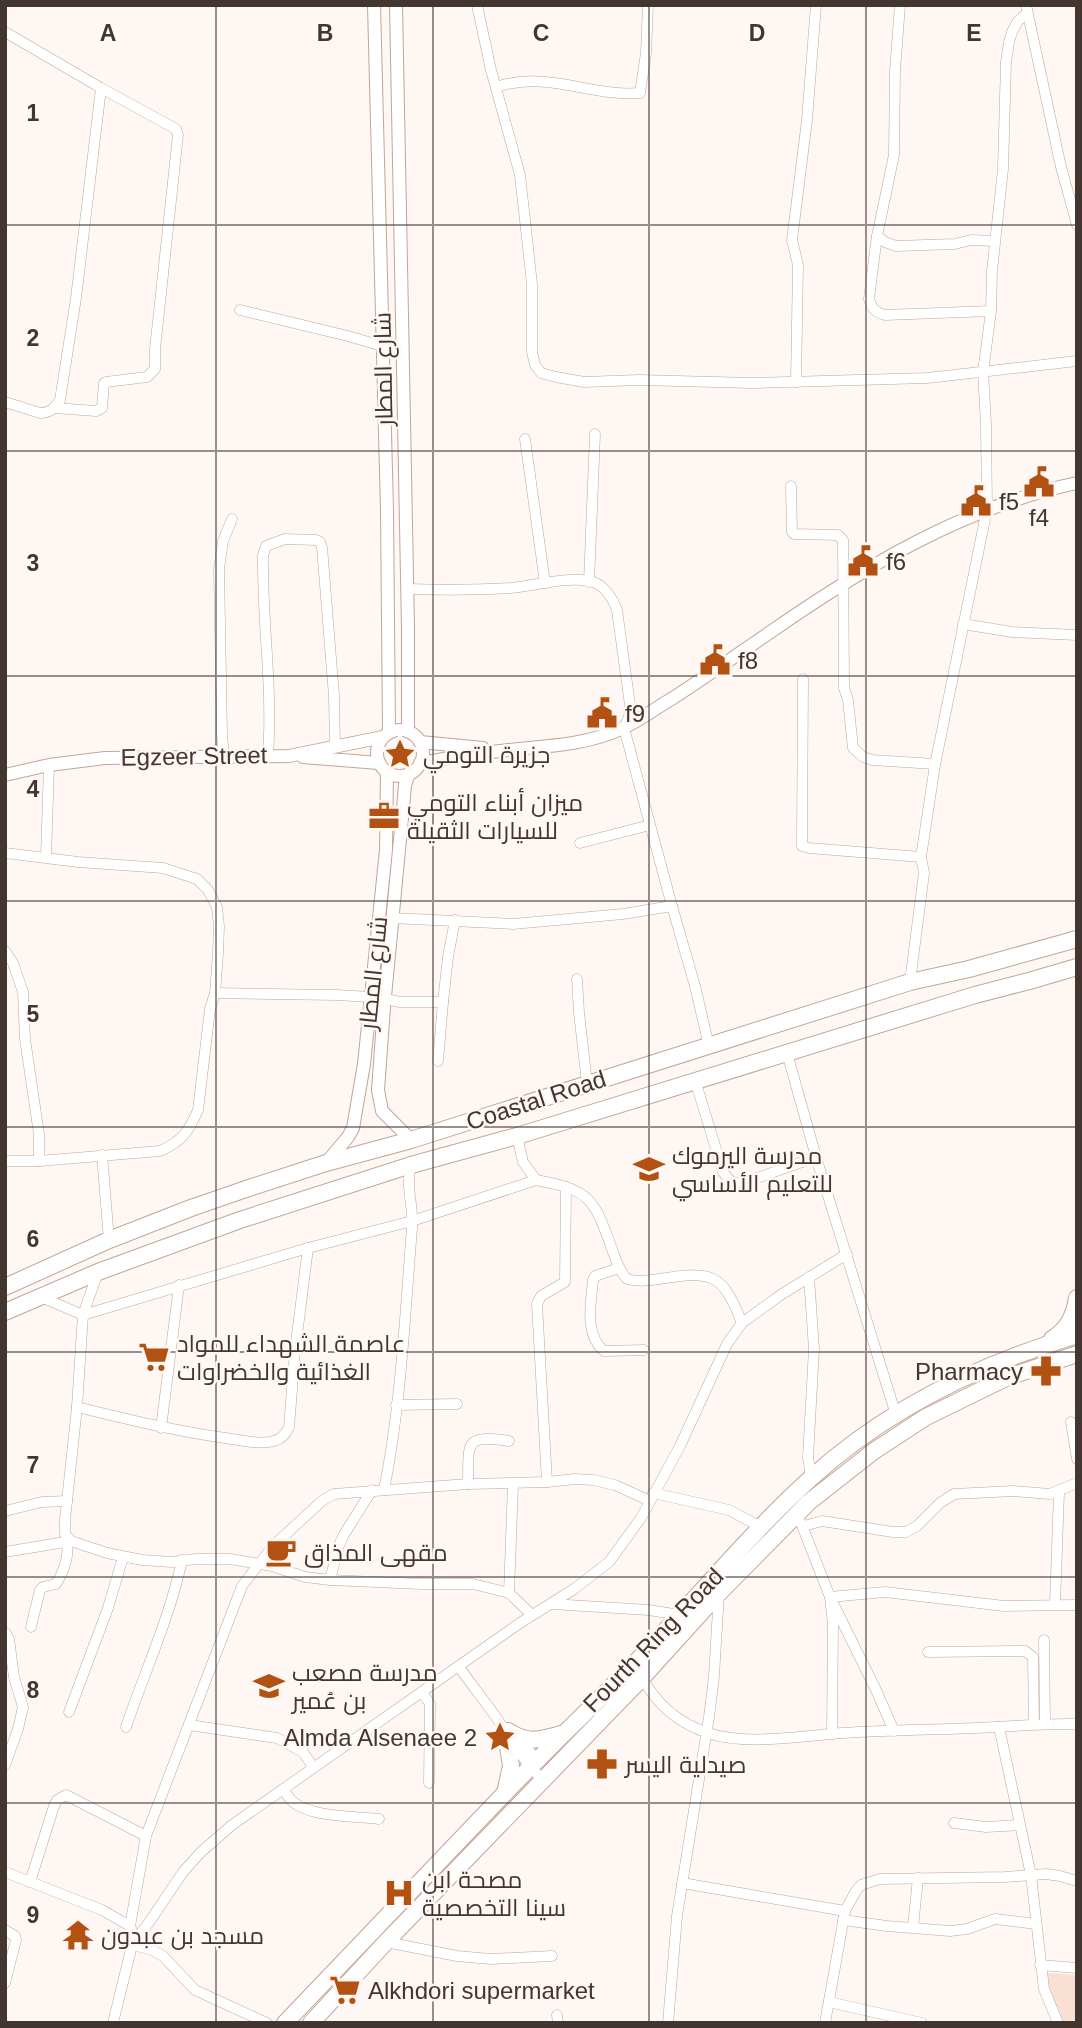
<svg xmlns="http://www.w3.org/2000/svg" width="1082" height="2028" font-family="Arial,Cairo,sans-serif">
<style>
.green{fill:#fadfd3}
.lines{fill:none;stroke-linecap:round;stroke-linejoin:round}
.minor-casing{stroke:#c3a596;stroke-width:11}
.tertiary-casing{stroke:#c3a596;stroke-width:14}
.primary-casing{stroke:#c3a596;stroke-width:18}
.trunk-casing{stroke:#c3a596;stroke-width:18}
.minor{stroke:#fff;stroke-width:10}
.tertiary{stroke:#fff;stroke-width:12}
.primary{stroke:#fff;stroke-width:16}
.trunk{stroke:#fff;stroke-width:16}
.grid{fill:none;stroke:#433630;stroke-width:2;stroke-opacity:0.55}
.labels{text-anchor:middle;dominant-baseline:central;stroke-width:5;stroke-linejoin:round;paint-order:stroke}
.street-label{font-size:24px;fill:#433630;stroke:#fef7f4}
.poi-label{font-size:24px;fill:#433630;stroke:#fef7f4;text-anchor:start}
.grid-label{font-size:23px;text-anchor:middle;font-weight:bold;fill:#433630;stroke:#fef7f4;stroke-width:5;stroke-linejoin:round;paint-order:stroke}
</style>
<rect width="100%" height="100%" fill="#fef7f4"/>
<path class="green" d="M1050,1973L1077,1975V2023H1060L1053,2011L1046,1975Z"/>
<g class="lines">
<g class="minor-casing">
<g id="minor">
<path d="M477,5L491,70L520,175L532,284V352L535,365L541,373L556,377L584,382L639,380L752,383L927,378L1077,361"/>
<path d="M900,5L895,71L894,155L877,236L869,299C872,309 875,312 885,315L991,311"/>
<path d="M1026,5L1061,167L1077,225"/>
<path d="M5,32L101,88L176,129L178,135L155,349V369L147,377L106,382L104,383L102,408L96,411L54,408"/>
<path d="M496,87C548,70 590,97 640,93L646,53L648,5"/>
<path d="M877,236L885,242L896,246L955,244L971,240L994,241"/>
<path d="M240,310L348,336L382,346"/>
<path d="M796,382L798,265L792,240L807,120L816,5"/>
<path d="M5,402L40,413C50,413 55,408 60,400L76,298L101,88"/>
<path d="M525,439L545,583"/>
<path d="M791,486L792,532L794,534L838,535L843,540L844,688L848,700L853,748L863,757L872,760L935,764"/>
<path d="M589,582L595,434"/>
<path d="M407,589C442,590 477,590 511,588C534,586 572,575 593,582C605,586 613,599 617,610L630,705V714L624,728L672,906L695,986L709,1046"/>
<path d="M963,624L1012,632L1077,635"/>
<path d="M803,679L802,846L809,848L921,857"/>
<path d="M268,755C273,688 262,622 263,555L266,546L285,539L316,540L320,542L322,547L334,696L335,747"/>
<path d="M224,757L222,735L219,569L223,541L232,519"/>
<path d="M580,843L650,825"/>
<path d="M5,853L78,862L163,868L197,879L208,890L217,907L219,926L218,954L215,993L210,1009L198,1110C188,1133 182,1141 160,1151L39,1161H5"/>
<path d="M46,857L49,765"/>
<path d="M392,918L513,924L623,914L672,906"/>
<path d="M5,951L13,963L23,992L25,1039L39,1134V1161"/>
<path d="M577,979L579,1013L587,1083"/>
<path d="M910,982L924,873L921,857L935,765L987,509L986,424L983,372L991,311L992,271L1003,169L1006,62L1009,42L1012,32L1018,21L1026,14"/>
<path d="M215,993L337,995L370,997"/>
<path d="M385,999L400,1002H443L448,957L455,920"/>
<path d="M787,1053L816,1157L896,1415"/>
<path d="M438,1061L443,1002"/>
<path d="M695,1080L723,1172L731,1182L743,1183L816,1157"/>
<path d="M517,1136L523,1162L536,1180C591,1190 594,1199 612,1249C616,1260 619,1271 627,1279C638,1282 648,1281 659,1279C712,1271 722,1272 742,1323"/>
<path d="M102,1155L109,1240"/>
<path d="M619,1268L595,1276L593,1280C591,1304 584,1334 604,1351L644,1350"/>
<path d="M809,1277L814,1349L808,1457L811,1478"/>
<path d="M41,1297L83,1315L308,1248L412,1221L536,1180"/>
<path d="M396,1405L457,1404"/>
<path d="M77,1407C126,1419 175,1431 225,1438C241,1440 259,1445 274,1441C282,1439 286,1434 289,1427L295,1351L308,1248"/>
<path d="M1071,1422L1077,1459"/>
<path d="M161,1428L179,1285"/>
<path d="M547,1482L537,1304L541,1296L565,1282L566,1187"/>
<path d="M468,1484C469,1443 463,1434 509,1441"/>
<path d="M384,1490C401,1406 405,1314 412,1228C414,1205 405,1188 411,1165"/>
<path d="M653,1493L729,1510L761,1527"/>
<path d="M5,1511L42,1502L67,1501"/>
<path d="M801,1523L830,1597L833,1624L832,1734"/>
<path d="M804,1526L822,1521L893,1532H906L917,1526L940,1503L954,1494L1013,1491L1050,1494L1077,1483"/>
<path d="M71,1541L65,1534V1520L77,1407L83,1315L98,1272"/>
<path d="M5,1552L71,1541L107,1553L142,1560L172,1562L196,1559H230L272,1566L305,1577L330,1580L421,1584H473L509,1593L532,1615"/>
<path d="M330,1580L338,1548L343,1536L372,1490"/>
<path d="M509,1593L513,1484"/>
<path d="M551,1604L649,1610L679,1615"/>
<path d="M1055,1605L1059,1492"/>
<path d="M31,1627L40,1590L43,1587L56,1584C64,1571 69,1556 67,1542"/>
<path d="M5,1632L9,1639L14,1677L23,1707L18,1729L5,1765"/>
<path d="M1044,1640L1045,1723"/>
<path d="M928,1652L1025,1651L1033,1657L1034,1723"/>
<path d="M459,1667C473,1687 489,1706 502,1726C514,1746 526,1764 543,1780"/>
<path d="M641,1675C655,1703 678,1723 708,1733C742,1745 794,1737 830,1734C878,1730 927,1730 975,1728C1009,1727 1042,1723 1077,1724"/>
<path d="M422,1692L430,1704L429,1783"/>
<path d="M69,1712L108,1608L123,1557"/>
<path d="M189,1725L277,1738L303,1752L313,1767"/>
<path d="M126,1727C145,1671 170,1617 182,1560"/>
<path d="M999,1727L1031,1875L1044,1989L1058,2023"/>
<path d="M894,1731L876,1690L830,1597L885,1592L1004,1606L1077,1605"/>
<path d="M516,1738L540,1762"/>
<path d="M283,1789C286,1793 289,1799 293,1802C313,1818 355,1816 379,1819"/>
<path d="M954,1823L986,1827L1020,1825"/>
<path d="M5,1872L102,1910L130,1926"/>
<path d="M30,1882L54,1806L57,1800L66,1795L146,1836"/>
<path d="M682,1883L845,1911"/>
<path d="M843,1920L887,1926L950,1931L967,1929L995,1919L1036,1924"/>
<path d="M913,1927L918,1878"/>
<path d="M5,1930L15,1936L16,1940L5,1983"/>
<path d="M386,1942L457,1956L491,1959L552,1956"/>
<path d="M1040,1965L1077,1968"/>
<path d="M829,2002L922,2023"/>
<path d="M557,2015L558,2023"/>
<path d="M113,2023L132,1945L150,1921L183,1872L201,1852L232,1825L520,1623L574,1589L609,1562L641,1518L680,1446L727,1344L742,1323L782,1294L847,1254"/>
<path d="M267,2023L195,1990L163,1956L150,1949L132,1945L133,1934L130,1926L146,1836L242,1586L273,1546L323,1500L334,1494L468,1484L547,1482L575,1479L593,1480L615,1485L650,1501"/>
<path d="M668,2023L677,1916L709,1717L714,1676L719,1593"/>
<path d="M825,2023L845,1911L856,1891L861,1885L880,1879L1005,1877L1046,1874L1060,1876L1077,1881"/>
</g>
</g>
<g class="tertiary-casing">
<g id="tertiary">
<path d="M374,5L387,510L389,732"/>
<path d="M396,5L408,628V731"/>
<circle cx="400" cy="753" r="23"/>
<path d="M420,742L483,748"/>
<path d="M303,757L379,763"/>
<path d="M420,763C449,758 479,753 509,750C548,746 587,745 623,728C640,720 656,708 673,698C705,677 737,655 769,633C864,567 963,507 1077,483"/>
<path d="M409,773L405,785L403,808L384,1007L378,1090L382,1111L411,1140"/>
<path d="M5,775L49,765L105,758L289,756L383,737"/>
<path d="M326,1163L348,1137L353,1128L364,1064L386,850L387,772"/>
</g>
</g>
<g class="primary-casing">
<g id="primary">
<path d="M1052,1339C1068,1329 1074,1316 1077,1298"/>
<path d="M508,1731C528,1744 539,1740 561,1734"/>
<path d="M505,1793L511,1766L506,1733"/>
<path d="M285,2023C358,1947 431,1871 503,1795C546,1750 591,1708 635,1663C694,1602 748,1535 811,1478C887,1409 980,1364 1077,1335"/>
<path d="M311,2023L386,1942L642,1678L719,1593L809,1502L874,1451L926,1417L1008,1377L1077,1354"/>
</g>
</g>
<g class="trunk-casing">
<g id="trunk">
<path d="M5,1287L109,1240L191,1208L246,1189L326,1163L411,1140L910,982L969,969L1077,939"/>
<path d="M5,1312L98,1272L240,1220L411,1165L517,1136L975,995L1029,981L1077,967"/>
</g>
</g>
<use href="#minor" class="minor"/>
<use href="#tertiary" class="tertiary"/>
<use href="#primary" class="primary"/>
<use href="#trunk" class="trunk"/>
</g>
<path class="grid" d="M216,5V2023M433,5V2023M649,5V2023M866,5V2023M5,225H1077M5,451H1077M5,676H1077M5,901H1077M5,1127H1077M5,1352H1077M5,1577H1077M5,1803H1077"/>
<defs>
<g id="civic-bare" transform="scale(2.415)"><path d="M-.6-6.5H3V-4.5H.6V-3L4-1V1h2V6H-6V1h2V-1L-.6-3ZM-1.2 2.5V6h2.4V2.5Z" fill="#b25112" stroke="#fef7f4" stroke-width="2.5" paint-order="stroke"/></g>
<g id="sight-bare" transform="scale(2.415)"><path d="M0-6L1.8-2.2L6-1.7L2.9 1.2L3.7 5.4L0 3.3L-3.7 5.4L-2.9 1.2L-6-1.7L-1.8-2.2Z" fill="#b25112" stroke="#fef7f4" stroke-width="2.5" paint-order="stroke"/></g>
<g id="office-bare" transform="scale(2.415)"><path d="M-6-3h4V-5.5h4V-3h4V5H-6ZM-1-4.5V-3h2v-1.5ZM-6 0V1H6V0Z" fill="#b25112" stroke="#fef7f4" stroke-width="2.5" paint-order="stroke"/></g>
<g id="school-bare" transform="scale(2.415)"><path d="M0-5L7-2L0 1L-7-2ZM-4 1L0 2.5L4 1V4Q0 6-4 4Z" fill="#b25112" stroke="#fef7f4" stroke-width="2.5" paint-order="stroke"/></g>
<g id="supermarket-bare" transform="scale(2.415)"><path d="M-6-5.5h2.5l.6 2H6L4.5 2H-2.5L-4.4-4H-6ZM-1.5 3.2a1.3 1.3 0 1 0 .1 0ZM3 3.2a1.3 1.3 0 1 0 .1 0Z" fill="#b25112" stroke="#fef7f4" stroke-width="2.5" paint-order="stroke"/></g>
<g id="pharmacy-bare" transform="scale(2.415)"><path d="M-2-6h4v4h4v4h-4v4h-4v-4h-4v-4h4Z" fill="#b25112" stroke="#fef7f4" stroke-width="2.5" paint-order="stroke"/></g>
<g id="cafe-bare" transform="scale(2.415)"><path d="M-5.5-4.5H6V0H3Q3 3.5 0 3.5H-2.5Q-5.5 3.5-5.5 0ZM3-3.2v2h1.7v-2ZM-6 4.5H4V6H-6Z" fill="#b25112" stroke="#fef7f4" stroke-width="2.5" paint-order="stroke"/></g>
<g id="hospital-bare" transform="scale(2.415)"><path d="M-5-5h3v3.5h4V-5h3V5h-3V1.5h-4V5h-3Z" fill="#b25112" stroke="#fef7f4" stroke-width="2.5" paint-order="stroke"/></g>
<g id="temple-bare" transform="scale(2.415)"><path d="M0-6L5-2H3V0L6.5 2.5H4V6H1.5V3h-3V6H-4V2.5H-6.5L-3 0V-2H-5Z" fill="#b25112" stroke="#fef7f4" stroke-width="2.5" paint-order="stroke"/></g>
</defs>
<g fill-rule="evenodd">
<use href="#civic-bare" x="1039" y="482"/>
<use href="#civic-bare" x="976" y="501"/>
<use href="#civic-bare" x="863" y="561"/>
<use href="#civic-bare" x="715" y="660"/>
<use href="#civic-bare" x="602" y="713"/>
<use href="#sight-bare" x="400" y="754"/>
<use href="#office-bare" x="384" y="816"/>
<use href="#school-bare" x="649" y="1169"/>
<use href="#supermarket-bare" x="154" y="1357"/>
<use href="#pharmacy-bare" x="1046" y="1371"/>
<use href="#cafe-bare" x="281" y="1552"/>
<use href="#school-bare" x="269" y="1686"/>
<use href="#sight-bare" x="500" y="1737"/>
<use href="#pharmacy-bare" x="602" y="1764"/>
<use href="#hospital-bare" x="399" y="1893"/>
<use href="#temple-bare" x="78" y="1935"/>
<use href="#supermarket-bare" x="345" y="1990"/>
</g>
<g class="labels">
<g class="street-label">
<text transform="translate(383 369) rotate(-91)">شارع المطار</text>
<text transform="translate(194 756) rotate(-1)">Egzeer Street</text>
<text transform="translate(373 973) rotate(-84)">شارع المطار</text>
<text transform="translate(536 1100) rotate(-18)">Coastal Road</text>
<text transform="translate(653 1640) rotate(-46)">Fourth Ring Road</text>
</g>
<g class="poi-label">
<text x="999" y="501">f5</text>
<text x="1039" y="517" text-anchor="middle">f4</text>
<text x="886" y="561">f6</text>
<text x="738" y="660">f8</text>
<text x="625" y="713">f9</text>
<text x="423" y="754">جزيرة التومي</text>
<text x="407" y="802">ميزان أبناء التومي<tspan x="407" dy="28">للسيارات الثقيلة</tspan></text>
<text x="672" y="1155">مدرسة اليرموك<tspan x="672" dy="28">للتعليم الأساسي</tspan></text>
<text x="177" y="1343">عاصمة الشهداء للمواد<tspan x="177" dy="28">الغذائية والخضراوات</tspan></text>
<text x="1023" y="1371" text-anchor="end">Pharmacy</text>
<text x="304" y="1552">مقهى المذاق</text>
<text x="292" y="1672">مدرسة مصعب<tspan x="292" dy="28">بن عُمير</tspan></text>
<text x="477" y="1737" text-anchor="end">Almda Alsenaee 2</text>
<text x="625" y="1764">صيدلية اليسر</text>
<text x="422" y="1879">مصحة ابن<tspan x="422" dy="28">سينا التخصصية</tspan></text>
<text x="101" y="1935">مسجد بن عبدون</text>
<text x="368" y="1990">Alkhdori supermarket</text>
</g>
</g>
<g class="grid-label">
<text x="108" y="41">A</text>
<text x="325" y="41">B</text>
<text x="541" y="41">C</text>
<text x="757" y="41">D</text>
<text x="974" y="41">E</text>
<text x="33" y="121">1</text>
<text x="33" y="346">2</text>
<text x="33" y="571">3</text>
<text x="33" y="797">4</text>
<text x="33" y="1022">5</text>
<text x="33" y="1247">6</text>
<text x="33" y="1473">7</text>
<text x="33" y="1698">8</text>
<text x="33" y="1923">9</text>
</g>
<rect width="1082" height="2028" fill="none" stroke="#433630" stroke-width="14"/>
</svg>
